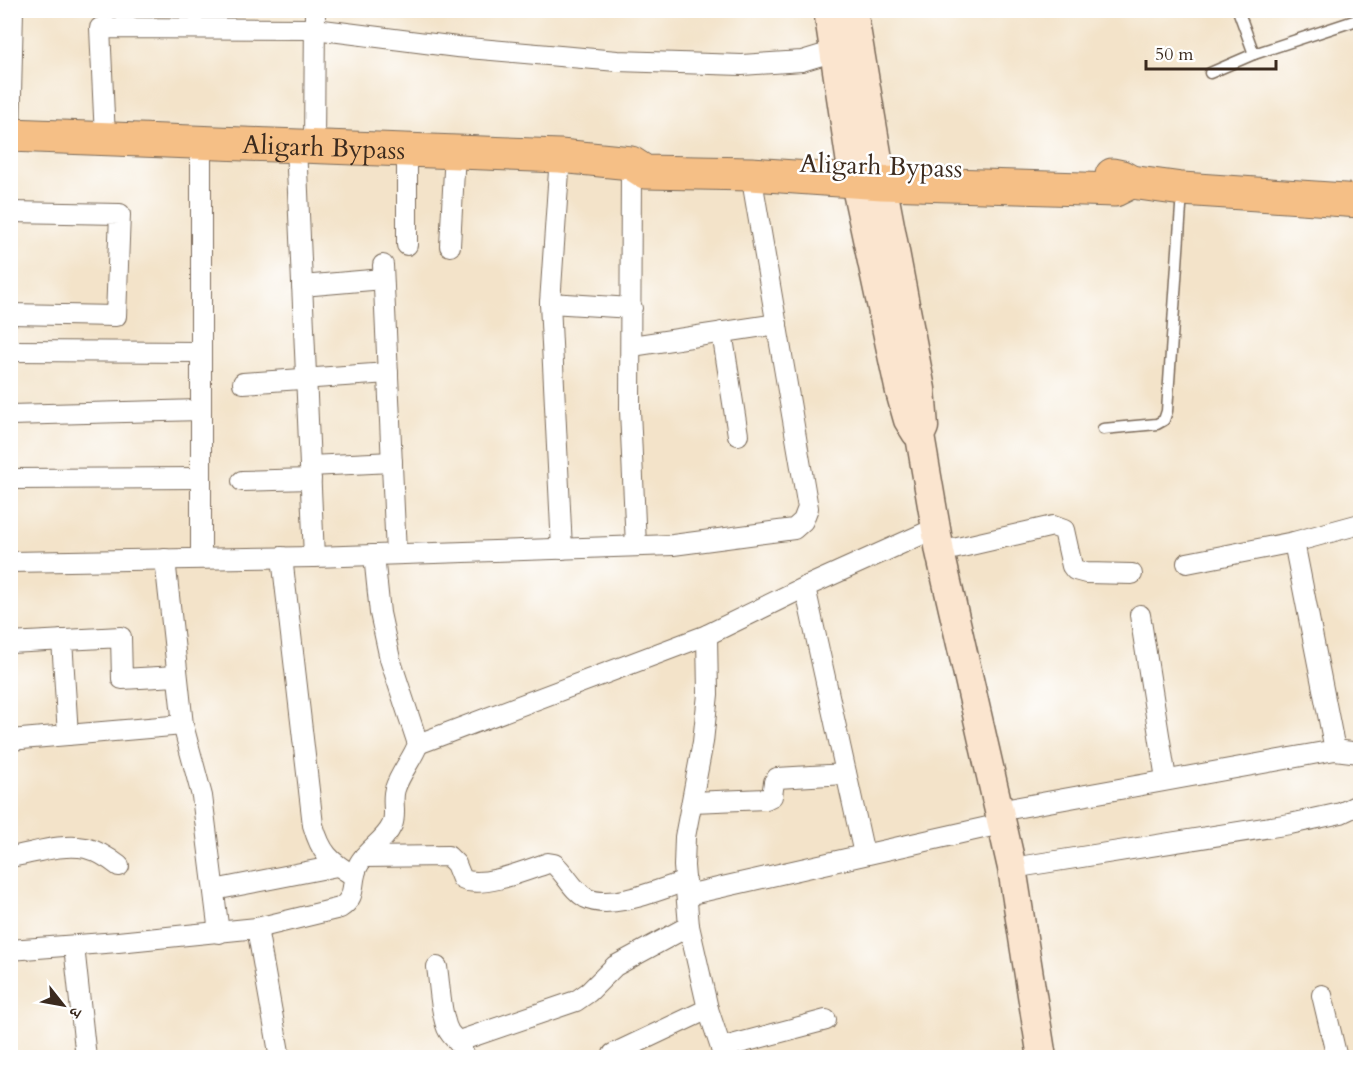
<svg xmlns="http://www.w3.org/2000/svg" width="1371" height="1068" font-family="Cardo,'Noto Serif Devanagari',serif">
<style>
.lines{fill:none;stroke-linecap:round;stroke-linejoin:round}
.lane-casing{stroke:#7b6b5a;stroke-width:13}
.street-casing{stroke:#7b6b5a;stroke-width:22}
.secondary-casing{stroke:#7b6b5a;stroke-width:31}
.highway-casing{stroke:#7b6b5a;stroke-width:35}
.lane{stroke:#fff;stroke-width:10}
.street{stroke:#fff;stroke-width:20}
.secondary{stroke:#fbe5cf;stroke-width:28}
.highway{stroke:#f5bf86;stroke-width:33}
.labels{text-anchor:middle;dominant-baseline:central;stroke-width:5;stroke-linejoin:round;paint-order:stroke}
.street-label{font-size:26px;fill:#3b2a1e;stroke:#fff}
</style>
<rect width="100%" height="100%" fill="#fff"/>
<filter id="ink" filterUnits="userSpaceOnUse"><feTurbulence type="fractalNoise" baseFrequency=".0167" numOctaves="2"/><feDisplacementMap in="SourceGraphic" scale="12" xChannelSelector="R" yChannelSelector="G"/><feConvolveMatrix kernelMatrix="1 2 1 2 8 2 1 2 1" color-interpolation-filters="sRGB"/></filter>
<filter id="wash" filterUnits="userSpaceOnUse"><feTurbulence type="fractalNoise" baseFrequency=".008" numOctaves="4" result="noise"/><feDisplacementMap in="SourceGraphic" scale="24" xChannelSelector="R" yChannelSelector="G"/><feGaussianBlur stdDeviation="1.35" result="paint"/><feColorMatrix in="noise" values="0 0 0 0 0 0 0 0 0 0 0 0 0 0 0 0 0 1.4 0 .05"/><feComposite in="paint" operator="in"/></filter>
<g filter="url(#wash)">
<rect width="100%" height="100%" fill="#f3e3c9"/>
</g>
<g filter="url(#ink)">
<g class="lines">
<g class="lane-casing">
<g id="lane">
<path d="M1238,10L1254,54L1360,19"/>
<path d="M1210,73L1254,54"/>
<path d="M1103,429L1157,424L1164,420L1167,411L1182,192"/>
</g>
</g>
<g class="street-casing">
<g id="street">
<path d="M10,137L13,10"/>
<path d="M105,138L100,28L315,29L457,47L617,61L742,65L802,61L845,48"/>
<path d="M296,146L314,557"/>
<path d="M314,147L315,10"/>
<path d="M560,156L550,303L632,308"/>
<path d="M631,163L630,410L636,546"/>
<path d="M10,212L120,214L116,316L10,314"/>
<path d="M407,245V150"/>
<path d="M450,246L455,152"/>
<path d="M383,265L396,554"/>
<path d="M302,286L383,279"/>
<path d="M550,303L562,549"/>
<path d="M722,332L738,435"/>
<path d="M632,346L777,324"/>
<path d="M10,351L201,352"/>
<path d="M243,383L388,373"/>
<path d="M10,415L201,410"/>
<path d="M310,466L392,462"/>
<path d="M10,479L201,478"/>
<path d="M242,481L311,479"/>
<path d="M940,552L1053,526L1064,530L1072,566L1075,570L1086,573L1132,574"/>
<path d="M282,557L313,825C321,853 329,861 354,876"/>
<path d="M201,558V142"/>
<path d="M165,559L183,725L202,796L219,933"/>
<path d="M10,562L314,557L673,545L794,529L803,521L808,508L751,174"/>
<path d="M1187,563L1294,542L1360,524"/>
<path d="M805,587L864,854"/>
<path d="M1140,615L1166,779"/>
<path d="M62,640L68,735"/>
<path d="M10,643L121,637L122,679L177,676"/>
<path d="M10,740L183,725"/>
<path d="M418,744L707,635L805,587L936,528"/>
<path d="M1335,750L1360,753"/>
<path d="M692,802L766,799L772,796L774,782L777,778L846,774"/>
<path d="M998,811L1335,750L1294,542"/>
<path d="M10,857C34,853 63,843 86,848C98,851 110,859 119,866"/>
<path d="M364,857L448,856L456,864L462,879C482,889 527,870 548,863L554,864C566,874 572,890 586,898C611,911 660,889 686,881"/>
<path d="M1012,868L1290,824L1341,813L1360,804"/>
<path d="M214,890L337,866"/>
<path d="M687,895L1001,824"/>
<path d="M257,928L280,1058"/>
<path d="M74,946L86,1058"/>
<path d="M10,950L118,942L257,928L340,908C359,896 349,881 359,864C367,849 385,841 392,825C397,814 391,800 395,789C400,773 412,760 418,744L390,659L380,613L374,555"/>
<path d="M437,967C440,986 440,1007 446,1025C450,1040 461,1037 464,1058"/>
<path d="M1322,995L1337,1058"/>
<path d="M708,1009L721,1048"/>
<path d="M459,1041L576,1001L589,992L615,966L689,926L684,866L685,837L703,742L708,694L707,635"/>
<path d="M613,1054L708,1009L689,926"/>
<path d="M723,1058L721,1048L826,1020"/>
</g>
</g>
<g class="secondary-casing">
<g id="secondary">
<path d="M828,10L851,164L900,392L908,420L916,433"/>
<path d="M853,10L882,183L921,389L924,427L920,436L940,552L1012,868L1042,1058"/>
</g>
</g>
<g class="highway-casing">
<g id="highway">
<path id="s1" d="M10,135L560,156L631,163L645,172L751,174L882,183L1115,190L1131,182"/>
<path d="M1112,175L1122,177L1131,182L1182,189L1360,201"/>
</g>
</g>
<use href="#lane" class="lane"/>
<use href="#street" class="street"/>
<use href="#secondary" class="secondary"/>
<use href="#highway" class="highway"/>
</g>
</g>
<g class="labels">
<g class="street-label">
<text stroke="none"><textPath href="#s1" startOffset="314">Aligarh Bypass</textPath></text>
<text transform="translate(881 166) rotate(2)">Aligarh Bypass</text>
</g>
</g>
<rect width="1371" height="1068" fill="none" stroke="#fff" stroke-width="36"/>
<g transform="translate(63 1005) rotate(121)" stroke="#ffffff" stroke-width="4.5" paint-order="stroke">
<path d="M0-4.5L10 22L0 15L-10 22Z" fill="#3b2a1e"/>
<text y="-9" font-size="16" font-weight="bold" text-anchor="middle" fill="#3b2a1e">उ</text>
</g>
<path d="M1146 60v9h130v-9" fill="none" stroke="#3b2a1e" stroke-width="3"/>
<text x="1155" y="60" font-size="18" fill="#3b2a1e" stroke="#ffffff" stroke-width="4.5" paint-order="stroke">50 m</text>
</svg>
